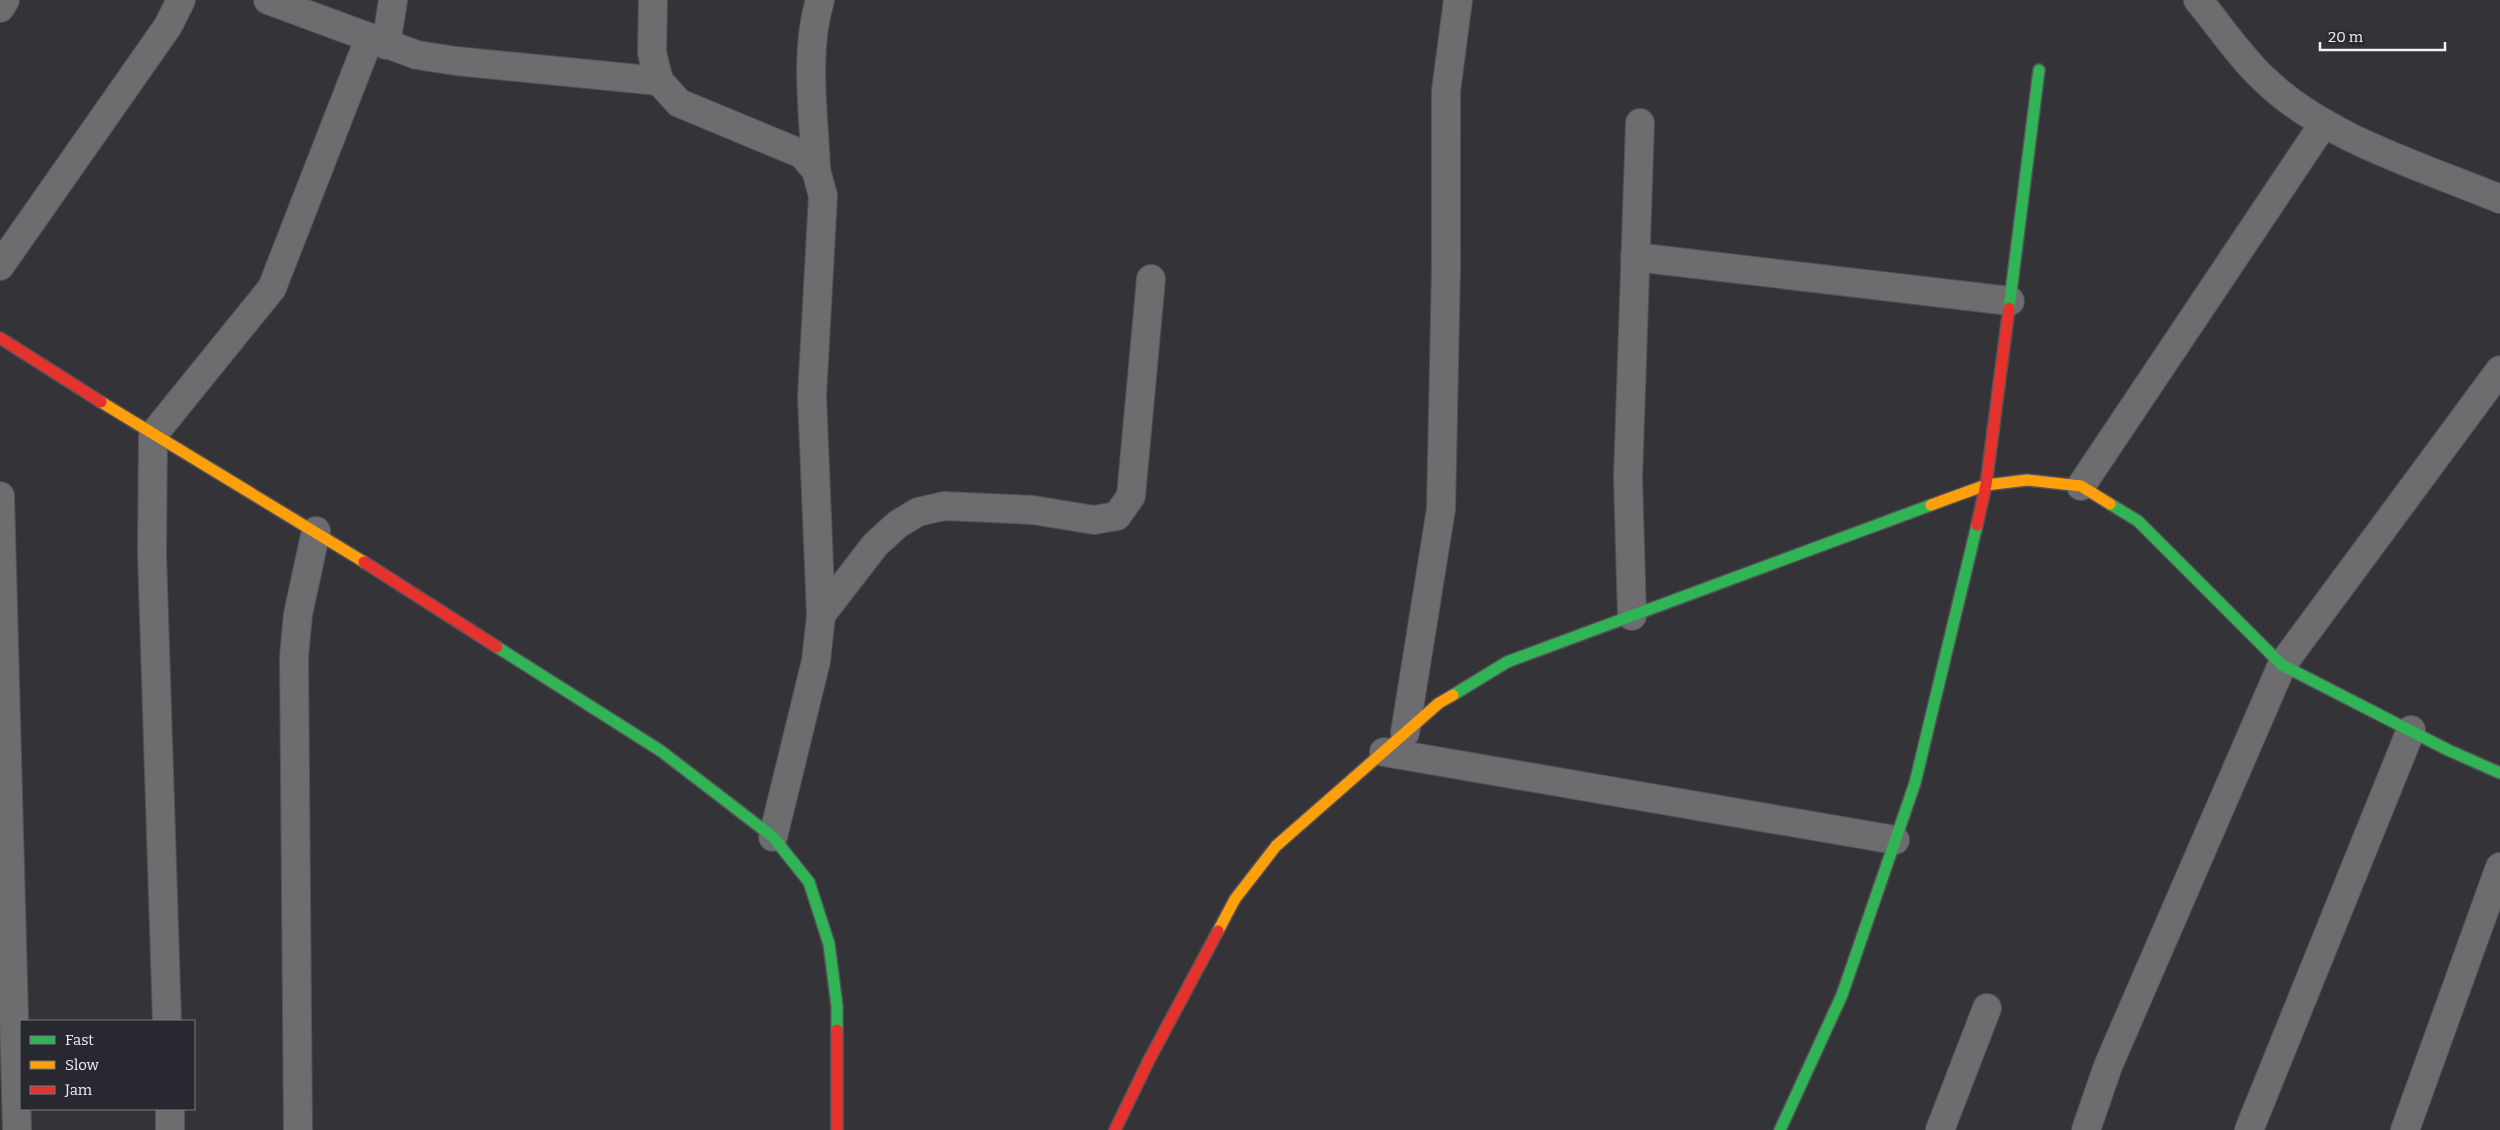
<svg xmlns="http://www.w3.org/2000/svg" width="2500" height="1130" font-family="Bitter,serif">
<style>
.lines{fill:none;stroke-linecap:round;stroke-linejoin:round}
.street-casing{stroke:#535357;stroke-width:30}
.fast-casing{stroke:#535357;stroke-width:14}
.slow-casing{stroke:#535357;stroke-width:14}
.jam-casing{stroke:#535357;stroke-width:14}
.street{stroke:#6d6d70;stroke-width:28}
.fast{stroke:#30b455;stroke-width:11}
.slow{stroke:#ff9f0a;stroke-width:11}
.jam{stroke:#e5322d;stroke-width:11}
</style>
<rect width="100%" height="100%" fill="#343438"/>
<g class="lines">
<g class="street-casing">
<g id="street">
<path d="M268,0L417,55L456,61L659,81"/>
<path d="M653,0L652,53L659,81L679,103L802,154L816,170L823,196L812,396L821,615L816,661L773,837"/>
<path d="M2198,0C2220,26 2239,56 2264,79C2324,138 2423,167 2500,199"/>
<path d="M0,8L5,0"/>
<path d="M386,45L393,0"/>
<path d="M816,170C814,115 804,53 820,0"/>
<path d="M1635,257L2010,301"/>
<path d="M0,266L168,26L181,0"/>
<path d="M2081,486L2324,123"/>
<path d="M0,496L17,1130"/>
<path d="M821,615L875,545L898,524L918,512L944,506L1033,510L1094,520L1117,516L1131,496L1151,279"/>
<path d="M1632,616L1628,478L1640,123"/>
<path d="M1405,733L1441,509L1446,268V91L1458,0"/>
<path d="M1384,752L1895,840"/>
<path d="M167,1021L152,554L153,435L272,288L369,39"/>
<path d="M170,1109V1130"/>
<path d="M298,1130L294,657L298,614L316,531"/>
<path d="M1940,1130L1987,1008"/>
<path d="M2086,1130L2108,1066L2282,665L2500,370"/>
<path d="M2249,1130L2411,730"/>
<path d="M2405,1130L2500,867"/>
</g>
</g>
<g class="fast-casing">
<g id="fast">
<path d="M2009,308L2039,70"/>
<path d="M2110,504L2138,521L2282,665L2448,750L2500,773"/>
<path d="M497,647L661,751L773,837L809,882L829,944L837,1006V1030"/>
<path d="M1453,695L1507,662L1931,505"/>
<path d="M1780,1130L1842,995L1915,783L1977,525"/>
</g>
</g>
<g class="slow-casing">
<g id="slow">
<path d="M101,402L364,562"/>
<path d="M1931,505L1986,485L2027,480L2081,486L2110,504"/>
<path d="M1218,931L1235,899L1276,846L1439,703L1453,695"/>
</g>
</g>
<g class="jam-casing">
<g id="jam">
<path d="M0,338L101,402"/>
<path d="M1977,525L1986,485L2009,308"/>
<path d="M364,562L497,647"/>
<path d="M837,1030V1130"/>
<path d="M1115,1130L1149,1060L1218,931"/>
</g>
</g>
<use href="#street" class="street"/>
<use href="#fast" class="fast"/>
<use href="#slow" class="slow"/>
<use href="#jam" class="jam"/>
</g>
<rect x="20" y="1020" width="175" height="90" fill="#282830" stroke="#78787f"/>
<rect x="30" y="1036" width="25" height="8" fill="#30b455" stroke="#78787f"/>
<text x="65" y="1045" font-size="15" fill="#f1f1f6">Fast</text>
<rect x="30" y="1061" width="25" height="8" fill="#ff9f0a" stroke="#78787f"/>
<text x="65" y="1070" font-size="15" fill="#f1f1f6">Slow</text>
<rect x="30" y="1086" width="25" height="8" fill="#e5322d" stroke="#78787f"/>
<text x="65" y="1095" font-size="15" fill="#f1f1f6">Jam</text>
<path d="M2320 42v8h125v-8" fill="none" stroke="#f1f1f6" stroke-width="2.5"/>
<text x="2328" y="42" font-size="15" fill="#f1f1f6" stroke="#282830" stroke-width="4" paint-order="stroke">20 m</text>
</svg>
